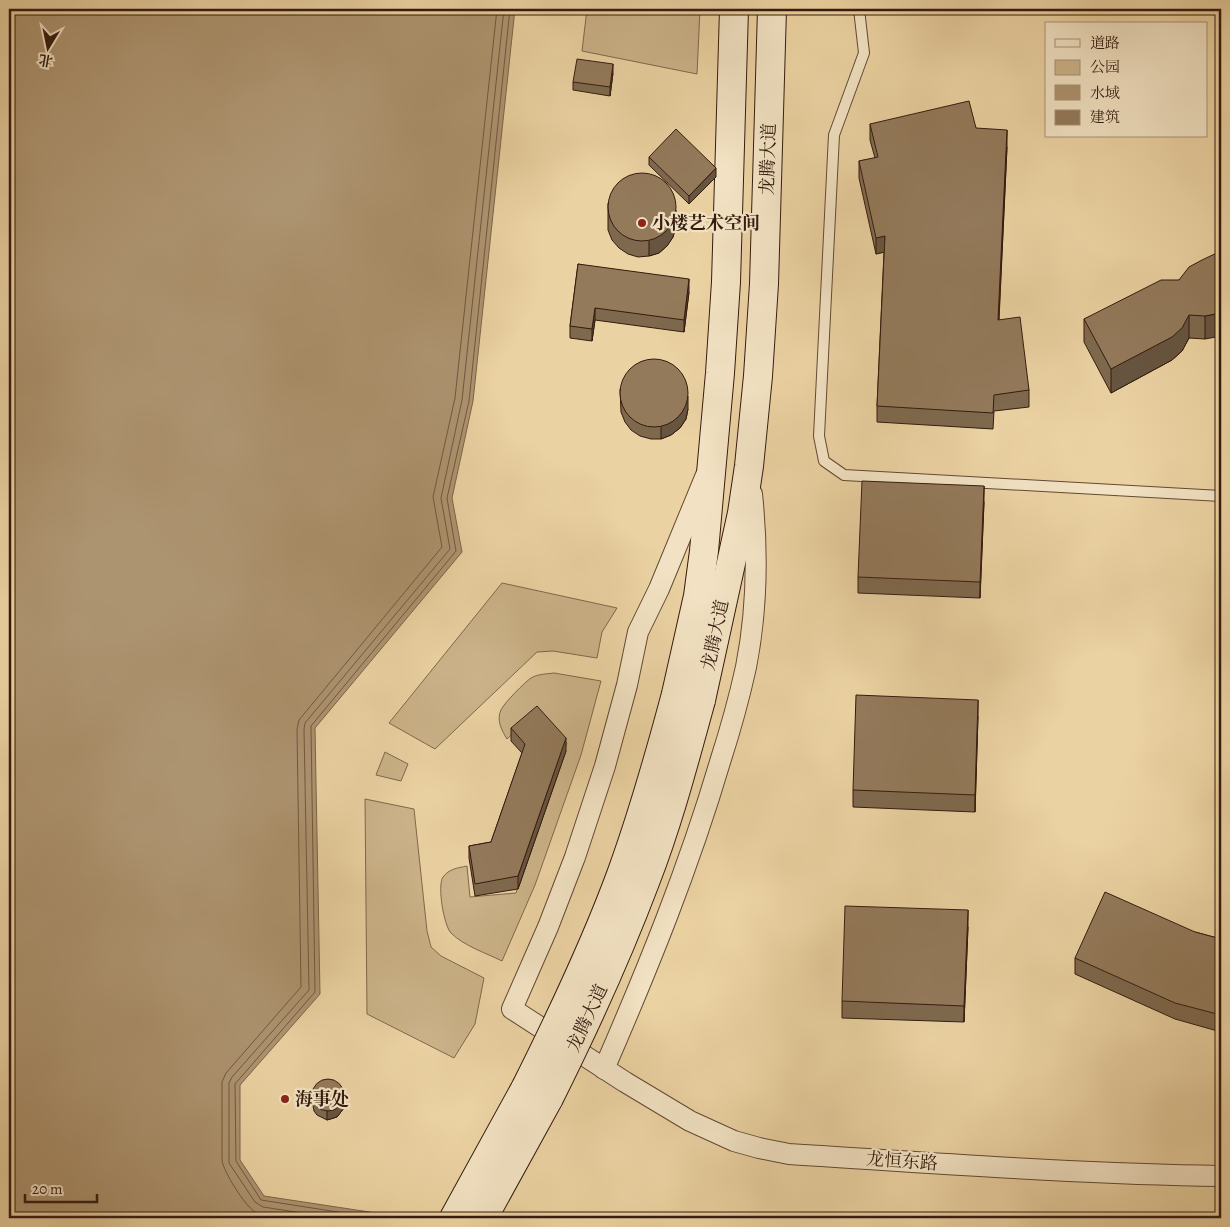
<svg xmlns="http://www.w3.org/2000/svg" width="1230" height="1227" font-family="Alegreya,'Noto Serif SC',serif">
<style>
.green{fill:#ccb389;stroke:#80674c}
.water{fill:#ad9470;stroke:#7d6449}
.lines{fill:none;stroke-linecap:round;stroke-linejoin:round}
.shore{stroke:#705840;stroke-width:1}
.lane-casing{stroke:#624934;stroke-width:12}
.street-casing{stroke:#624934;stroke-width:22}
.secondary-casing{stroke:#341b0f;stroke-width:30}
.lane{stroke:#f2e2c3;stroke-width:10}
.street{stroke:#f2e2c3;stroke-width:20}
.secondary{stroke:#f2e2c3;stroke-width:28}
.secondary-bridge-casing{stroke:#341b0f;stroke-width:30;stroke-linecap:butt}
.secondary-bridge{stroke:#f2e2c3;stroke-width:28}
.wall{fill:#7e694e;stroke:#341b0f}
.shaded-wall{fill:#675540;stroke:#341b0f}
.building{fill:#937a5b;stroke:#341b0f}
.poi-dot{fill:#8f2418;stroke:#f2e2c3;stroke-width:2}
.labels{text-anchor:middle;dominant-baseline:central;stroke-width:4.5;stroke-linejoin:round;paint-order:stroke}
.street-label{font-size:18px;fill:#341b0f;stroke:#f2e2c3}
.poi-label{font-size:18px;font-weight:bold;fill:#341b0f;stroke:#f2e2c3;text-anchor:start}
</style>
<rect width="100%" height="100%" fill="#ebd2a2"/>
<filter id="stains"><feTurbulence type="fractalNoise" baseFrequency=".004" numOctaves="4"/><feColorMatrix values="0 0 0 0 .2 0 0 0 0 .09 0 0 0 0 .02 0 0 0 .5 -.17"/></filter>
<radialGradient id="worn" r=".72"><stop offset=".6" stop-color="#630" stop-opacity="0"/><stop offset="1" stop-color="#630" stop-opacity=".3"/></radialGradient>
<g class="green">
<path d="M587,9H700L697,74L582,51Z"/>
<path d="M502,583L617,608L602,632L597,658L553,651L537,652L435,749L389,723Z"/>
<path d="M554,673L601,681L581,755L535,885L502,961C486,953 464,946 451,933C444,926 437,886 443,877C449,869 457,868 467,866L470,897L516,893L567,743L535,712L507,739C502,731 496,720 501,710C504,703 525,682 531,678C538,674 546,674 554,673Z"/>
<path d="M385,752L408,764L401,781L376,775Z"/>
<path d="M365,799L414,809L427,931L431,947L441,956L484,978L475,1024L454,1058L367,1014Z"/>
</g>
<path class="water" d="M9,9H515L473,401L452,498L462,552L315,728L320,994L240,1085V1160L264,1196L409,1218H9Z"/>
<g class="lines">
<g class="shore">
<path d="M285,1218C276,1217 263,1217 255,1212C245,1206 223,1171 222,1160V1082L226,1073L301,987L297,729L299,720L442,547L433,497L455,398L497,9"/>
<path d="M335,1218L263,1207L255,1202L229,1163V1083L232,1077L309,990L304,729L305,723L450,549L441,498L462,400L504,9"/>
<path d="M376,1218L261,1200L236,1161L235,1084L315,992L311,726L456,551L447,498L469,401L510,9"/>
</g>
<g class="lane-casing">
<path id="lane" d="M859,9L864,53L834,135L819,436L824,461L844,475L1221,496"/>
</g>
<g class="street-casing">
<g id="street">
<path d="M706,475L659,589L638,632L627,685L605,766L575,857L548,927L512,1009L625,1082L690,1121L734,1141L759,1148L789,1154C933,1163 1077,1174 1221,1176"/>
<path d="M604,1069C648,968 689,867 720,762C730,731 739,699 746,667C757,611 758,551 752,494"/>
</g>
</g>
<g class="secondary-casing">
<g id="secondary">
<path d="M676,694L698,596L704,551L720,373L726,282L734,9"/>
<path d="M701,700L742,513L749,466L758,376L764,284L772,9"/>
<path d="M454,1218L526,1087"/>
<path d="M483,1218L549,1098"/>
</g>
</g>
<use href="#lane" class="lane"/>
<use href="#street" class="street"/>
<use href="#secondary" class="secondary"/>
<g class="secondary-bridge-casing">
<g id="secondary-bridge">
<path d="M526,1087C561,1017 595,946 622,872C643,814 660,754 676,694"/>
<path d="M549,1098C584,1028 617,956 645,882C668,823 684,762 701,700"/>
</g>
</g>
<use href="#secondary-bridge" class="secondary-bridge"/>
</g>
<g class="wall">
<path d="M613,73L610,96L573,90V82Z"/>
<path d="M870,124L976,128L1007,147L999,320L1029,390V407L994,411L993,429L877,422V406L884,252L876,254L859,178V161L875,158L870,140Z"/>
<path d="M649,157L716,177L689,204L649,165Z"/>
<path d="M608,203L676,226L673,237L667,246L659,253L649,256L638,257L628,254L619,248L612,240L608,230Z"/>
<path d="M1221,251L1205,339L1189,338L1182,351L1172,360L1111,393L1084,342V319L1179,280Z"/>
<path d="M578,264L689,292L684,332L595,320L592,341L570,338V326Z"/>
<path d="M620,389L688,409L686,419L680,428L671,435L661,439H651L640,436L631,430L625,422L621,412Z"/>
<path d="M984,502L980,598L858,593V577Z"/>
<path d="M978,716L975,812L853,807V790Z"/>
<path d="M511,728L566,751L518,889L475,896L469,858V846L491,842L522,753L511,741Z"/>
<path d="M968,927L964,1022L842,1018V1001Z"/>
<path d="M1195,932L1221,939V1032L1175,1019L1075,974V958Z"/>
<path d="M312,1093L344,1108L337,1117L327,1120L317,1115L314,1111L312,1101Z"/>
</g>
<g class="shaded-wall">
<path d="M613,64V73L610,96V87Z"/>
<path d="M1007,130V147L998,336V320Z"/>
<path d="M716,168V177L689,204V196Z"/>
<path d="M676,210V226L673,237L667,246L659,253L649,256V240Z"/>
<path d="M885,236V252L876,254V238Z"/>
<path d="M689,279V292L684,332V320Z"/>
<path d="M595,308V320L592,341V329Z"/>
<path d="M1221,313V336L1205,339V316Z"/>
<path d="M1189,315V338L1182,351L1172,360L1111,393V369Z"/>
<path d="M688,396V409L686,419L680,428L671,435L661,439V426Z"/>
<path d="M984,486V502L980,598V582Z"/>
<path d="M978,700V716L975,812V795Z"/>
<path d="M566,738V751L518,889V876Z"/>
<path d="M968,910V927L964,1022V1006Z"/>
<path d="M344,1100V1108L337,1117L327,1120V1111Z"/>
</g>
<g class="building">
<path d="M577,59L613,64L610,87L573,82Z"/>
<path d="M969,101L976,128L1007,130L998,320L1020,317L1029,390L994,395L993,413L877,406L885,236L876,238L859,161L878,157L870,124Z"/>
<path d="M676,129L716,168L689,196L649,157Z"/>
<circle cx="642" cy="207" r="34"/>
<path d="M1221,251V313L1205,316L1189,315L1182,328L1172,337L1111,369L1084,319L1161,280H1179L1189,267L1202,260Z"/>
<path d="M578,264L689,279L684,320L595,308L592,329L570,326Z"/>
<circle cx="654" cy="393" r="34"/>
<path d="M862,481L984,486L980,582L858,577Z"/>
<path d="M856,695L978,700L975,795L853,790Z"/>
<path d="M537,706L566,738L518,876L475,884L469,846L491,842L525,744L511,728Z"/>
<path d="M1105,892L1195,932L1221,939V1015L1175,1003L1075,958Z"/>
<path d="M845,906L968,910L964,1006L842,1001Z"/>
<circle cx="328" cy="1095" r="16"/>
</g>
<g class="poi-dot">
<circle cx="642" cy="223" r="5"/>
<circle cx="285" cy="1099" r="5"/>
</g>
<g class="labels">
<g class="street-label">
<text transform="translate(768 159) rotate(-88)">龙腾大道</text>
<text transform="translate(715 635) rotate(-78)">龙腾大道</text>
<text transform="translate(587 1018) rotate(-65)">龙腾大道</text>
<text transform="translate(902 1161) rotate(4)">龙恒东路</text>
</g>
<g class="poi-label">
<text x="652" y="223">小楼艺术空间</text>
<text x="295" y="1099">海事处</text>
</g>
</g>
<rect width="1230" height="1227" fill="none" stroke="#ebd2a2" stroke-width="30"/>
<rect x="10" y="10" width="1210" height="1207" fill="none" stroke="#341b0f" stroke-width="2.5"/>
<rect x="15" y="15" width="1200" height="1197" fill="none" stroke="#341b0f"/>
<rect x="1045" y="22" width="162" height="115" fill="#f2e2c3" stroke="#a6927b"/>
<rect x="1055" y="39" width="25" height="8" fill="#f2e2c3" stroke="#a6927b"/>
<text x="1090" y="48" font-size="15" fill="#341b0f">道路</text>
<rect x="1055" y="60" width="25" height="15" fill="#ccb389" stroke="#a6927b"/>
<text x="1090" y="72" font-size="15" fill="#341b0f">公园</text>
<rect x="1055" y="85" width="25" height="15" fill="#ad9470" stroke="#a6927b"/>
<text x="1090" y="98" font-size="15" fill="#341b0f">水域</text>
<rect x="1055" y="110" width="25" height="15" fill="#937a5b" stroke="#a6927b"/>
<text x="1090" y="122" font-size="15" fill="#341b0f">建筑</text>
<g transform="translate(48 48) rotate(190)" stroke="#f2e2c3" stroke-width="4" paint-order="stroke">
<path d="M0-4L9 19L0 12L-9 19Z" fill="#341b0f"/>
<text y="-8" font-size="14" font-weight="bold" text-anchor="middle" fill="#341b0f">北</text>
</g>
<path d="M25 1194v8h72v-8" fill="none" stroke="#341b0f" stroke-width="2.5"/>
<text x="32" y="1194" font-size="15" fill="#341b0f" stroke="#f2e2c3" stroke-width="4" paint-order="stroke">20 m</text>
<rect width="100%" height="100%" filter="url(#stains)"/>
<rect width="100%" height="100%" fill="url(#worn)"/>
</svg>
